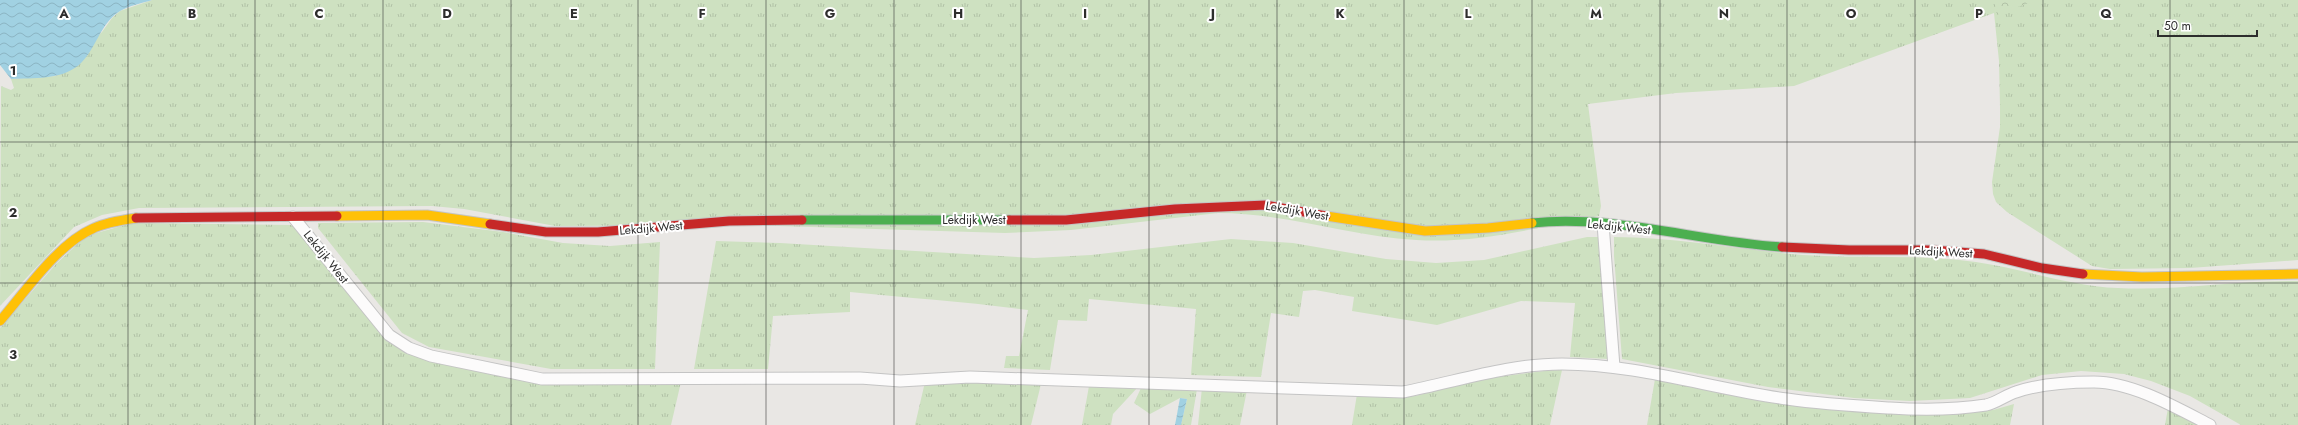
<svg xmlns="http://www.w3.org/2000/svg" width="2298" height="425" font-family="Jost,sans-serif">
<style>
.grass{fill:url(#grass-tufts)}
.forest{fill:url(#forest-crowns)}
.water{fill:url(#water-waves)}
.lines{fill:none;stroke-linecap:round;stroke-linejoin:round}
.street-casing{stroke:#c4c4c4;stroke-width:13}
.fast-casing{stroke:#c4c4c4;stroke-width:11}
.slow-casing{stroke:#c4c4c4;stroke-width:11}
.jam-casing{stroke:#c4c4c4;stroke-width:11}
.street{stroke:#fcfbfb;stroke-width:11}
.fast{stroke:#4caf50;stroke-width:9}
.slow{stroke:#ffc107;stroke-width:9}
.jam{stroke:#c62828;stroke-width:9}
.grid{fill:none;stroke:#2d2d2d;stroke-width:1;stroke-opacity:0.55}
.labels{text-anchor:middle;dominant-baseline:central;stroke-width:4;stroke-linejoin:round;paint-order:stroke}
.street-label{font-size:12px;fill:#2d2d2d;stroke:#fff}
.grid-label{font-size:13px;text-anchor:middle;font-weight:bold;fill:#2d2d2d;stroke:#fff;stroke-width:4;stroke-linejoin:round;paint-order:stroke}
</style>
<defs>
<pattern id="grass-tufts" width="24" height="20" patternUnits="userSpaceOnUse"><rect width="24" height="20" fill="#cee1c1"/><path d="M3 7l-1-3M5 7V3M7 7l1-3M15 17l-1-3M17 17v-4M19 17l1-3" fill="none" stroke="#b1c1a6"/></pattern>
<pattern id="forest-crowns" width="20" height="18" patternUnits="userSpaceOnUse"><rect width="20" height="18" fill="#cee1c1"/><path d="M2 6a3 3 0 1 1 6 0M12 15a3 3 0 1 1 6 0" fill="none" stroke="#b1c1a6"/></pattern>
<pattern id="water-waves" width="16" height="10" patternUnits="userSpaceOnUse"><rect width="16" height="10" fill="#a1d1e2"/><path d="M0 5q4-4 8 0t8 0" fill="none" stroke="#8bb4c2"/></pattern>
</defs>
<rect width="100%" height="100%" fill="#e9e7e4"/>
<g class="grass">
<path d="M152,0H2298V260L2190,268L2110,269L2092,266L2007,212L1996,202L1993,194L1992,182L2000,127V107L1999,61L1994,13L1794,86L1676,93L1588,104L1601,206L1599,216C1539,227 1478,244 1416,240C1349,236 1286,213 1218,213L1071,230L1005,233L742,225L555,226L464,209L432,206L139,208L102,215L74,227L0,306L1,86L11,90L14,88L11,79L56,76L102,32L112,18L120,11Z"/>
<path d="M423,222L503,232L563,243L610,246L660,242L655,369H551L429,347L402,333L318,228V223Z"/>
<path d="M132,223L291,225L299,231L392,340L537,381L681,382L671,425H0V328L56,264L86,236Z"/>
<path d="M1587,237H1601L1609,359L1570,357L1575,303L1521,301L1437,325L1352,311L1354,297L1315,290L1303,291L1299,317L1271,313L1261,377L1191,375L1196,309L1089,299L1087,321L1058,320L1050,370L1004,368L1006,356H1019L1028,310C969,302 909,298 850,292V312L773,316L768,369H694L716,241L780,243L1034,258L1091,255L1231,239L1293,243L1386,259L1436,263L1484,260Z"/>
<path d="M1614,237C1677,237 1740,250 1803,255C1860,259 1919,254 1976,262C2024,269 2070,286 2118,288C2178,291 2238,280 2298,281V425H2241L2190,396L2151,381L2124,374L2081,371L2042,375L1970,398L1910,401L1854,398L1768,387L1622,359L1614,256Z"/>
<path d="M1552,370H1562L1550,425H1352L1357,394L1392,397L1415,396L1482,379Z"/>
<path d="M1655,379L1910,412L1993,410L2014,404L2010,425H1647Z"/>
<path d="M978,381L1041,384L1031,425H915L925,382Z"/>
<path d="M1089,386L1138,387L1113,414L1111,425H1082Z"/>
<path d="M1141,388L1197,389L1191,425H1181L1187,399L1180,398L1150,414L1134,403Z"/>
<path d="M1202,388L1247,390L1240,425H1198Z"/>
<path d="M2168,408L2203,425H2165Z"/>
</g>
<path class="forest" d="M1994,0H2036L1997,15Z"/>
<g class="water">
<path d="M0,0H152C142,3 129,6 120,11C100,23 96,50 79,65C61,80 33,78 11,79L0,65Z"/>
<path d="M1180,398L1187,399L1181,425H1175Z"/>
</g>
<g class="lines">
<g class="street-casing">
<g id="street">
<path d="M293,217L389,335L409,348L431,356L542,379L860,378L900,381L970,377L1403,392C1456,382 1507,364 1562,364C1638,364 1712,389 1787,399C1821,404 1856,406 1890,408C1922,410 1954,410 1986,405C1996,403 2006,395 2016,392C2040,384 2070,382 2094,382C2132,382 2177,408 2210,425"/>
<path d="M1603,224L1614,367"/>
</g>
</g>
<g class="fast-casing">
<g id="fast">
<path d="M802,220H1009"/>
<path d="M1532,223C1614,214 1700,242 1782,247"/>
</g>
</g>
<g class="slow-casing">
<g id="slow">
<path d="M337,216L427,215L490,224"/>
<path d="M1326,216L1425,231L1488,228L1532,223"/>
<path d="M2083,274L2142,277L2298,274"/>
<path d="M0,321C26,291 57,244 94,228C107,222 122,220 136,218"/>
</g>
</g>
<g class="jam-casing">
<g id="jam">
<path d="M136,218L337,216"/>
<path d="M1009,220H1066L1175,209L1266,205L1326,216"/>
<path d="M490,224L546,232H598L729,221L802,220"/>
<path d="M1782,247L1849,250H1933L1984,254L2042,268L2083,274"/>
</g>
</g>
<use href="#street" class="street"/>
<use href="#fast" class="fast"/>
<use href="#slow" class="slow"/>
<use href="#jam" class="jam"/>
</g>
<path class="grid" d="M128,0V425M255,0V425M383,0V425M511,0V425M638,0V425M766,0V425M894,0V425M1021,0V425M1149,0V425M1277,0V425M1404,0V425M1532,0V425M1660,0V425M1787,0V425M1915,0V425M2043,0V425M2170,0V425M0,142H2298M0,283H2298"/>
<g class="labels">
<g class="street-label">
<text transform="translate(1297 211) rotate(10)">Lekdijk West</text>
<text x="974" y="220">Lekdijk West</text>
<text transform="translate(1619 227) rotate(6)">Lekdijk West</text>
<text transform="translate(651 228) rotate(-5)">Lekdijk West</text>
<text transform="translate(1941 252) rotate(3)">Lekdijk West</text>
<text transform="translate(326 257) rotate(51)">Lekdijk West</text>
</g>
</g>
<g class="grid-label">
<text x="64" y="18">A</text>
<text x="192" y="18">B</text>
<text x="319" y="18">C</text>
<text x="447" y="18">D</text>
<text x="574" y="18">E</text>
<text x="702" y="18">F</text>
<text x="830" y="18">G</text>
<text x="958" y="18">H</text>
<text x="1085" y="18">I</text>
<text x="1213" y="18">J</text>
<text x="1340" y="18">K</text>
<text x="1468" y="18">L</text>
<text x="1596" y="18">M</text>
<text x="1724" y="18">N</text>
<text x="1851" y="18">O</text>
<text x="1979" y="18">P</text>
<text x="2106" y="18">Q</text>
<text x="13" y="75">1</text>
<text x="13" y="217">2</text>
<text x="13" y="359">3</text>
</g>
<path d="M2158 30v6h99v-6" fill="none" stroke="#2d2d2d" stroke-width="2"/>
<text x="2164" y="30" font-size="12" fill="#2d2d2d" stroke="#ffffff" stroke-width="3" paint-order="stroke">50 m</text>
</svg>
